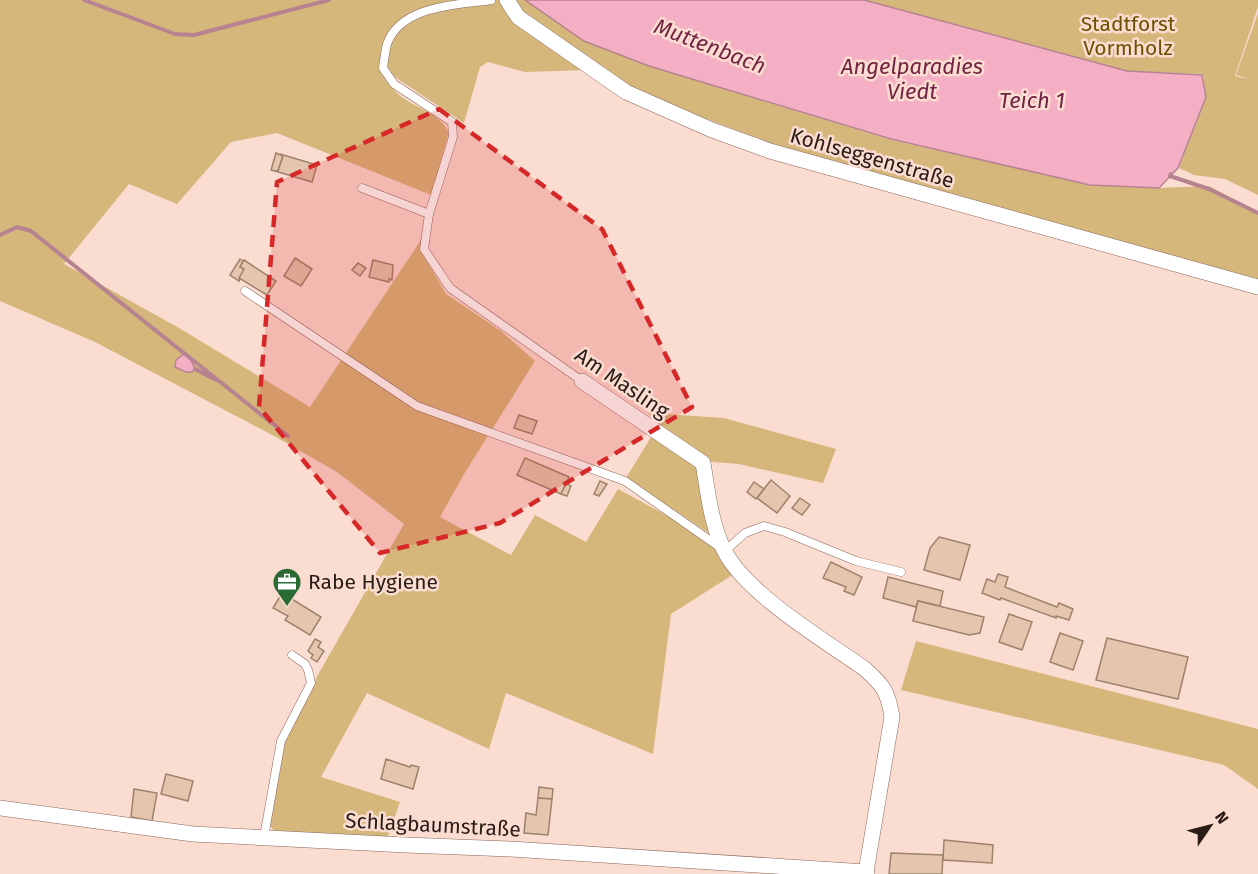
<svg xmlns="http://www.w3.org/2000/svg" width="1258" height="874" font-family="'Fira Sans',sans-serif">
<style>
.green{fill:#d5b67b}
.water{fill:#f4afc5;stroke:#b78390;stroke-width:1.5}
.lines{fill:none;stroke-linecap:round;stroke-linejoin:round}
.stream{stroke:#b78390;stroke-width:4}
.building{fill:#e4c6ae;stroke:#9e826b;stroke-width:1.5}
.lane-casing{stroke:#89675b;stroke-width:9}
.street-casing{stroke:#89675b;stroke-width:16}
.lane{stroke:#fff;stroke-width:8}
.street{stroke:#fff;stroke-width:15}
.marked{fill:#d62828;fill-opacity:0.2;stroke:#d62828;stroke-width:4.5;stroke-dasharray:12 8;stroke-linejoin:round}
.labels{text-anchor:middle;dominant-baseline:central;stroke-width:5;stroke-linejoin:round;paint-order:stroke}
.park-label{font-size:21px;fill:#6e5001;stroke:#fbdcd1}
.street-label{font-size:21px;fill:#291b16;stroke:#fbdcd1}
.poi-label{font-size:21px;fill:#291b16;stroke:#fbdcd1;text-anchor:start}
.water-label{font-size:22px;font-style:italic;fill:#722344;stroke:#fbdcd1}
</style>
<rect width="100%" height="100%" fill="#fbdcd1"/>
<g class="green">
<path d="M0,0H525L584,41L649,66L891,140L1090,185L1159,188L1209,186L1258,212V281L813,159L691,113L587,70L525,72L488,62L480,67L464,123L384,70C394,109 433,103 449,132L431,195L277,133L231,142L177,204L129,184L64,264L179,328L310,407L421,240V251L446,294L501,331L535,361L464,474L440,517L511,555L535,515L586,542L618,489L686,526L715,547L734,574L671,614L653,754L506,693L489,749L367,693L321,777L400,802L386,842L275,832L268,823L285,742L319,673L404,524L337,472L276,437L95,342L0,301Z"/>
<path d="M864,0H1258V7L1235,76L1253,80L1236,75L1258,13V195L1225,179L1194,175L1179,168L1206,97L1203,74L1127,71Z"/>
<path d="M648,413L724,418L836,449L823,483L739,464L701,461L713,536L626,478L659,424Z"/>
<path d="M916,641L1258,729V789L1224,765L901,690Z"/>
</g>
<g class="water">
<path d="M525,0H864L1127,71L1202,75L1206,97L1178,168L1159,188L1090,185L891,139L649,66L584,41Z"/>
<path d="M185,353L190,358L195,369L192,372H186L175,367L176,360Z"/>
</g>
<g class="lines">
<g class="stream">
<path d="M84,0L175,34L194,35L329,0"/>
<path d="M1171,174L1170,176L1209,189L1258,213"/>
<path d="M0,235L17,227L31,231L288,436"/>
<path d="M195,369L216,380"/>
</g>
</g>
<g class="building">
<path d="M276,153L283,156L278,171H275L271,170Z"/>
<path d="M280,154L317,165L312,182L275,171H278L283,156Z"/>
<path d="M295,258L312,269L301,286L284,276Z"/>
<path d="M240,259L243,261L240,267L244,269L239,281L230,275Z"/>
<path d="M244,260L276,281L267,295L239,278L244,269L240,267Z"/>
<path d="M373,260L393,265L392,280L389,279V282L369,277Z"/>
<path d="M358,263L366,268L360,276L352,270Z"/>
<path d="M519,415L537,421L532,434L514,428Z"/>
<path d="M525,458L569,477L561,494L517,475Z"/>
<path d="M771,480L790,496L777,513L757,498Z"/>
<path d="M600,481L607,484L599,496L594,494Z"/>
<path d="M754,482L764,489L756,499L747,492Z"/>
<path d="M566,484L571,486L567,496L561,494Z"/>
<path d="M800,498L810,505L802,515L792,508Z"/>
<path d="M939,537L970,545L960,580L924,570L930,548Z"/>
<path d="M831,562L862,577L854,595L844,591L846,587L823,578Z"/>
<path d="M998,574L1008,577L1005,587L1057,607L1059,603L1073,609L1069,620L1056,616V618L1001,598L1000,600L982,593L987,579L995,582Z"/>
<path d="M888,577L943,591L940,606L918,601L916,607L883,598Z"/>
<path d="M282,593L321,617L310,635L285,620L288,616L273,608Z"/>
<path d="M918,601L984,617L980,633L969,635L913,621Z"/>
<path d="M1009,614L1032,622L1022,650L999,642Z"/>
<path d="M1060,633L1083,641L1073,670L1050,662Z"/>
<path d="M1107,638L1188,657L1178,699L1096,680Z"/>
<path d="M315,639L321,642L318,647L324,651L317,662L311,658L313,655L308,651Z"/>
<path d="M386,759L410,767L411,765L419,767L413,789L381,779Z"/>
<path d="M166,774L193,781L188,801L161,794Z"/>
<path d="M539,787L553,789L552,799L538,798Z"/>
<path d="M134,789L157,793L152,821L131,817Z"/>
<path d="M538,798L552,799L548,835L524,833L526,813L536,815Z"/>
<path d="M944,840L993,845L992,863L943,860Z"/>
<path d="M891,853L943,855L942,874H889Z"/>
</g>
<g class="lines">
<g class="lane-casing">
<g id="lane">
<path d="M491,0C457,5 401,5 387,44C385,52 384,60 383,68L394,84L452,122L453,137L429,214L424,249L450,288L582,381"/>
<path d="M362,188L429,214"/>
<path d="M245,291L417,406L625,481L725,551L745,533L764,526L785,532L856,561L901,572"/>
<path d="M264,837L281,741L311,683L308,670L305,664L292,655"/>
</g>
</g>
<g class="street-casing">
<g id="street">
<path d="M507,0L518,17L626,92L712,130L770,151L1258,287"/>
<path d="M582,381L703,463C708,493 711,525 725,552C748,595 824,640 865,669C884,686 888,692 892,717L866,872L867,874"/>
<path d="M0,808L193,834L406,845L511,849L866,872"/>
</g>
</g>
<use href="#lane" class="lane"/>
<use href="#street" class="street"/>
</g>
<path class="marked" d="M439,109L602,229L692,407L500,523L380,553L259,407L277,182Z"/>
<defs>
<g id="office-pin" transform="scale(1.5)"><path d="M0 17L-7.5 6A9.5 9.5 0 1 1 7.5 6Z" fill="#2a6b34" stroke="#fbdcd1"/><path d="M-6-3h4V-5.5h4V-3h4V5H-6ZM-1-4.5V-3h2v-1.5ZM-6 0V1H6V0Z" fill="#fff"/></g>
</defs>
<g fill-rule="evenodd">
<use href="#office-pin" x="287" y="582"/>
</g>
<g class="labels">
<g class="park-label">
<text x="1128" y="24">Stadtforst<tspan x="1128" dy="24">Vormholz</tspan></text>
</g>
<g class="street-label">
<text transform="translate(872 158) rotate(16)">Kohlseggenstraße</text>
<text transform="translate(622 383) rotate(34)">Am Masling</text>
<text transform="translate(433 825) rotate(3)">Schlagbaumstraße</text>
</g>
<g class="poi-label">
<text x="308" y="582">Rabe Hygiene</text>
</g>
<g class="water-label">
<text transform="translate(710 46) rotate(21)">Muttenbach</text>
<text x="912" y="66">Angelparadies<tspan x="912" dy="25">Viedt</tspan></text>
<text x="1032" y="100">Teich 1</text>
</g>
</g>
<g transform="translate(1210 826) rotate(55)" stroke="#fbdcd1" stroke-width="4.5" paint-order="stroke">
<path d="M0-4.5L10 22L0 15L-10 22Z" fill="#291b16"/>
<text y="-9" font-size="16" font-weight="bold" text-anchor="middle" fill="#291b16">N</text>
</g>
</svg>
